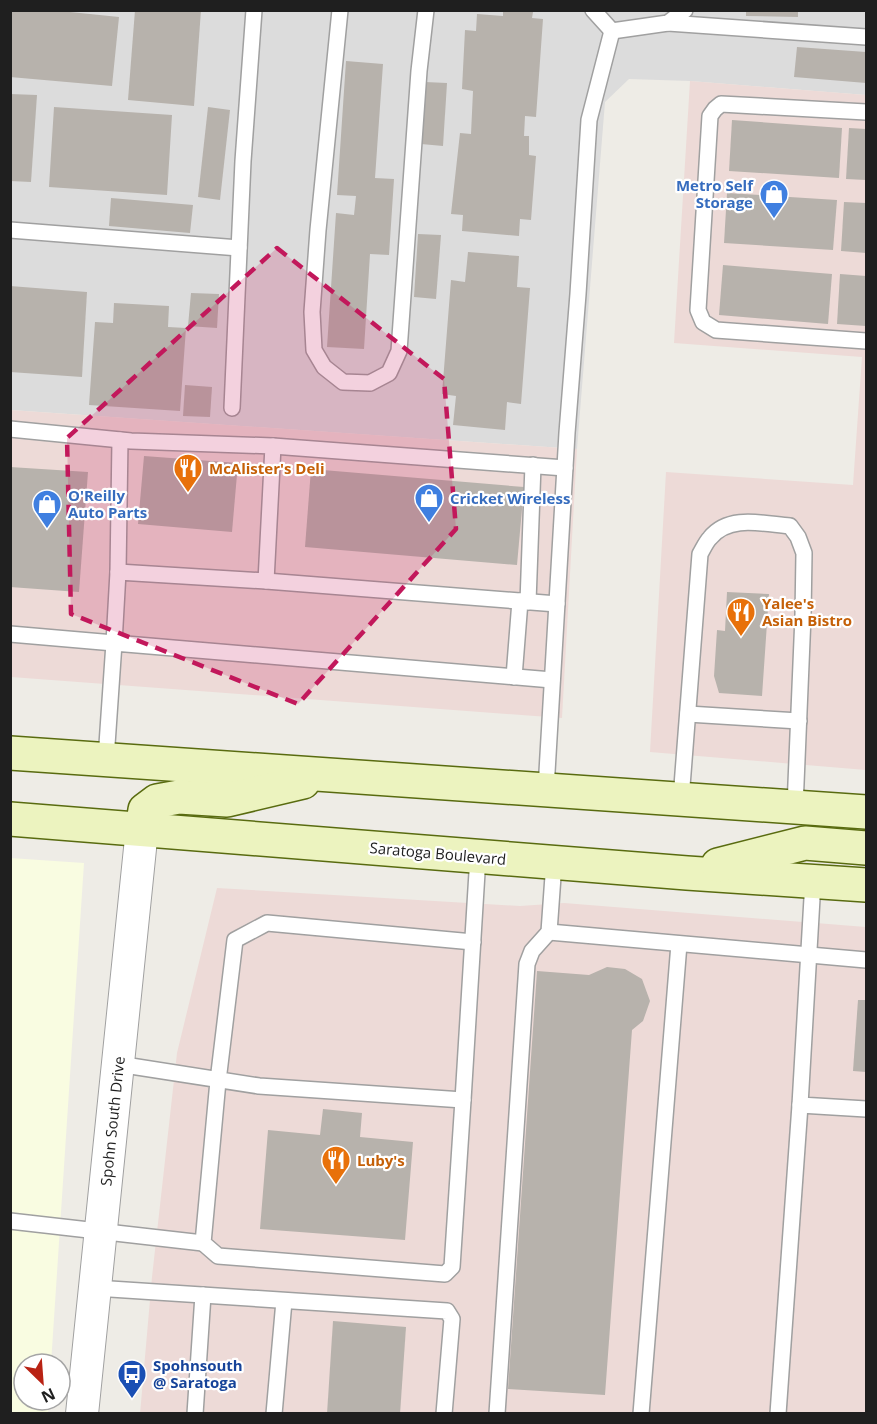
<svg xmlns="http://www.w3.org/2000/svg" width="877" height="1424" font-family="'Open Sans',sans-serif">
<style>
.residential{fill:#dcdcdc}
.commercial{fill:#eddad7}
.education{fill:#f9fce1}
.building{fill:#b7b2ac}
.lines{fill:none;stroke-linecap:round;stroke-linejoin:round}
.service-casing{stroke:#a0a0a0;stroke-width:18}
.minor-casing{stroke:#a0a0a0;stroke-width:34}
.secondary-casing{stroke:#596b10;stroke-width:36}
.service{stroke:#fff;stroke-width:15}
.minor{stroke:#fff;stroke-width:32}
.secondary{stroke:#ecf3bf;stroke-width:33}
.marked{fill:#c2185b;fill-opacity:0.2;stroke:#c2185b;stroke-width:4.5;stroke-dasharray:12 8;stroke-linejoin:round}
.labels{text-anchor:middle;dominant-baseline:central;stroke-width:4.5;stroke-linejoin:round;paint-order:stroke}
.shop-label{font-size:15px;font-weight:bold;fill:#366cbe;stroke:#fff;text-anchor:start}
.food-label{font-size:15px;font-weight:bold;fill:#c56008;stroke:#fff;text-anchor:start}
.street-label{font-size:15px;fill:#1f1f1f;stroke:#fff}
.transit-label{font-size:15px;font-weight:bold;fill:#164399;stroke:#fff;text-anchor:start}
</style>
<rect width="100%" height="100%" fill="#eeece6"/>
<path class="residential" d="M10,11H866V95L690,81L629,79L605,102L577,449L11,410Z"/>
<g class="commercial">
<path d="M690,81L866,95V770L650,752L666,472L853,485L862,357L674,343Z"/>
<path d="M10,410L577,449L562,718L11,677Z"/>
<path d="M217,888L520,906L564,903L866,927V1413L140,1414L152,1277L177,1053Z"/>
</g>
<path class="education" d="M10,858L84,863L51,1364H24V1400H49L48,1413H11Z"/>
<g class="building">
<path d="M10,10H51L119,17L112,86L10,77Z"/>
<path d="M135,10H201L194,106L128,100Z"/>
<path d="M503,10L533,12L532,18L543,19L536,117L525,116L524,136H529V155L536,156L531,220L520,219L519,236L462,231L463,215L451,214L460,133L471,134L473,91L462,89L465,30L476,31L477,14L503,16Z"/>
<path d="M746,10H798V17L746,16Z"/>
<path d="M797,47L866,52V83L794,77Z"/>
<path d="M346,61L383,64L375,178L394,179L389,255L370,254L364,349L327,347L336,213L354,215L356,196L337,195Z"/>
<path d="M425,82L447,83L443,146L421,144Z"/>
<path d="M10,94L37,95L31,182L10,181Z"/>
<path d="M54,107L172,115L167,195L49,187Z"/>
<path d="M208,107L230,110L220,200L198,197Z"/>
<path d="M732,120L842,128L839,178L729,171Z"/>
<path d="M849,128L866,129V180L846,179Z"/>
<path d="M727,193L837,200L833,250L724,243Z"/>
<path d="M111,198L193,205L190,233L109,226Z"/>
<path d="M844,202L866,203V253L841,251Z"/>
<path d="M418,234L441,235L436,299L414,297Z"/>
<path d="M468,252L519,256L517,287L530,288L521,404L507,402L505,430L453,425L456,396L442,394L451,280L465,282Z"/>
<path d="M723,265L832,274L828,324L719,315Z"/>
<path d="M840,274L866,276V326L837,324Z"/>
<path d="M10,286L87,292L82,377L10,372Z"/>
<path d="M191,293L219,294L217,328L188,326Z"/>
<path d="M114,303L169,306L168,327L186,328L180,411L89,405L95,322L113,323Z"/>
<path d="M185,385L212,387L210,417L183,416Z"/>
<path d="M144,456L238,463L232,532L138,524Z"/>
<path d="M10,467L88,472L79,592L10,587Z"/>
<path d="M311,469L524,487L517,565L305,547Z"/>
<path d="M727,592L769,594L762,696L719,693L714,676L717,630L725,631Z"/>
<path d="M607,967L625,969L642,979L650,1001L643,1021L632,1030L605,1395L508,1389L537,971L589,975Z"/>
<path d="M858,1000H866V1072L853,1071Z"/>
<path d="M323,1109L362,1113L360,1137L413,1142L405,1240L260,1229L268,1130L320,1135Z"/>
<path d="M333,1321L406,1327L400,1414H327Z"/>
</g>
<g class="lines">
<g class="service-casing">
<g id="service">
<path d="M340,10L318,230L312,312L314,350L324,367L343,382L370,383L389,373L399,351L419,71L426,10"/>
<path d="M593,10L612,31"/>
<path d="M668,23L866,37"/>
<path d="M612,31L668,23L685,10"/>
<path d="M866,112L721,104L715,109L710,116L698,310L703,322L716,330L866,341"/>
<path d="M10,230L239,248"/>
<path d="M232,408L243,161L254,10"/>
<path d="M10,429L131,441L273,446L266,581"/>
<path d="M273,446L565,468"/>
<path d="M118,572L120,440"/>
<path d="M528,602L533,465"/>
<path d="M10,634L114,643L118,572L266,581L557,604"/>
<path d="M514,677L520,601"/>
<path d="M688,714L799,721"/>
<path d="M106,759L114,643L552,680"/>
<path d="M546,789L567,433L578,294L589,120L612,31"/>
<path d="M681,799L700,554C703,549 706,542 710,538C729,514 764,524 790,526L798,537L804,553L803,616L795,807"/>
<path d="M813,881L800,1105L866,1109"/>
<path d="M549,932L866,960"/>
<path d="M118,1064L259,1086L463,1100L452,1267L445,1274L218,1256L203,1243L218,1081L235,940L267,923L473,942"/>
<path d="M463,1100L478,856"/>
<path d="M10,1221L203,1243"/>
<path d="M95,1288L447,1311L452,1319L444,1414"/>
<path d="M195,1414L203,1295"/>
<path d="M274,1414L284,1301"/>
<path d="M497,1414L527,964L532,951L549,932L554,862"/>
<path d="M641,1414L679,944"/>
<path d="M778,1414L800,1105"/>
</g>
</g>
<g class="minor-casing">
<path id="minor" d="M82,1414L142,829"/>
</g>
<g class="secondary-casing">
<g id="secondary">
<path d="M10,753L866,812"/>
<path d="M10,819L687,873L866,885"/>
<path d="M142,829L145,810L157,801L179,797L227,800L303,782"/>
<path d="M718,865L805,843L866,848"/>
</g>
</g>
<use href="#service" class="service"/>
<use href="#minor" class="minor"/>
<use href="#secondary" class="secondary"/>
</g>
<path class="marked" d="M277,248L444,379L456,529L298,704L71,614L67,438Z"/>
<defs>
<g id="shop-pin" transform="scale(1.5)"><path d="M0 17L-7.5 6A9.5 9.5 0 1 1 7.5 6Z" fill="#3f7fe0" stroke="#fff"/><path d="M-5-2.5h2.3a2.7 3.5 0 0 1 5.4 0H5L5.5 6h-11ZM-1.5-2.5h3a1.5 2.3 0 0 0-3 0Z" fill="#fff"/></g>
<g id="restaurant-pin" transform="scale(1.5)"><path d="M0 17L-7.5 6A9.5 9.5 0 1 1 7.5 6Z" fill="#e8710a" stroke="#fff"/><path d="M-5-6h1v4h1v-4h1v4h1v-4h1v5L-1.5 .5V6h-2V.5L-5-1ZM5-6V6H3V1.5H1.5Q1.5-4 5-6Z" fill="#fff"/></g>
<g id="bus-pin" transform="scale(1.5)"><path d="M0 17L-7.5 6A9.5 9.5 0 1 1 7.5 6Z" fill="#1a4fb4" stroke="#fff"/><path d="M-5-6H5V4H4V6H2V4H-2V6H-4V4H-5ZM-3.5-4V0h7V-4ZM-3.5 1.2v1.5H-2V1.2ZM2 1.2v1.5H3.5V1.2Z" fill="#fff"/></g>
</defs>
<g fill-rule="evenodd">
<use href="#shop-pin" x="774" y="194"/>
<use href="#restaurant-pin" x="188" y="468"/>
<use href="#shop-pin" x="429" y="498"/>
<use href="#shop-pin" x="47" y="504"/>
<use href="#restaurant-pin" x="741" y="612"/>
<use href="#restaurant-pin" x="336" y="1160"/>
<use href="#bus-pin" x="132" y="1374"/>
</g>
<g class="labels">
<g class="shop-label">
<text x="753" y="185" text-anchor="end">Metro Self<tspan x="753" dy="17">Storage</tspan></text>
<text x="68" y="495">O'Reilly<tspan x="68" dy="17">Auto Parts</tspan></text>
<text x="450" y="498">Cricket Wireless</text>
</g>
<g class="food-label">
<text x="209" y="468">McAlister's Deli</text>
<text x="762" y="603">Yalee's<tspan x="762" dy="17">Asian Bistro</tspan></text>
<text x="357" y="1160">Luby's</text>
</g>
<g class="street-label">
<text transform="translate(438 853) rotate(5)">Saratoga Boulevard</text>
<text transform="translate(112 1121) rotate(-84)">Spohn South Drive</text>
</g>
<g class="transit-label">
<text x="153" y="1365">Spohnsouth<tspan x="153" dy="17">@ Saratoga</tspan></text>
</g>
</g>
<rect width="877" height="1424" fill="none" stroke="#1f1f1f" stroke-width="24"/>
<g transform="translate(42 1382) rotate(155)"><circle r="28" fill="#ffffff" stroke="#a5a5a5" stroke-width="1.5"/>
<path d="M0-4.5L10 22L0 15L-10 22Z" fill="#b92314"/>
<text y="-9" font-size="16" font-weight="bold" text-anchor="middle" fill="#1f1f1f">N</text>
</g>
</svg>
